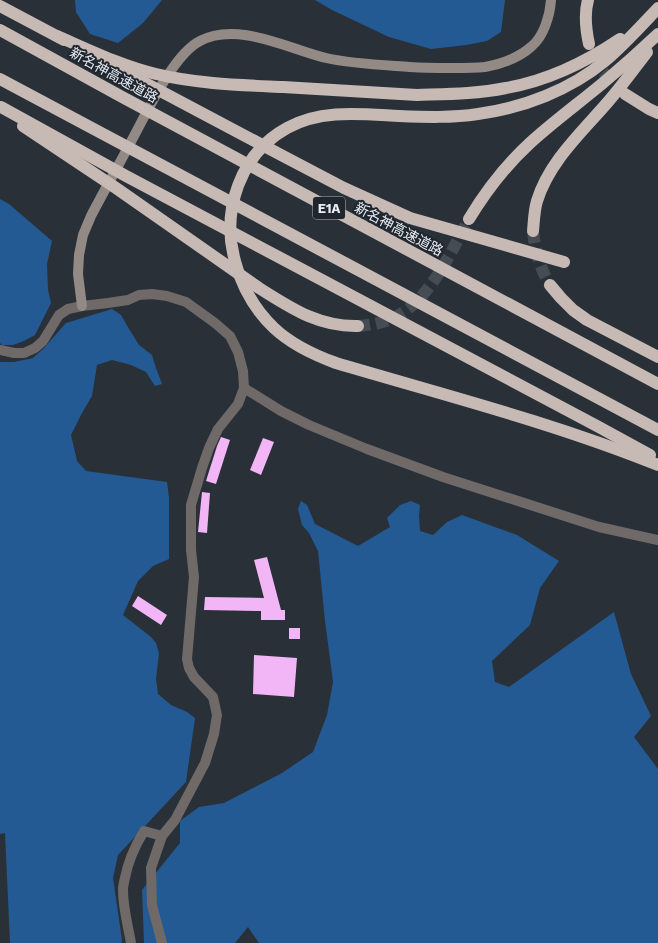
<svg xmlns="http://www.w3.org/2000/svg" width="658" height="943" font-family="'Work Sans','Noto Sans JP',sans-serif">
<style>
.forest{fill:#235a93}
.building{fill:#f2b6f7}
.lines{fill:none;stroke-linecap:round;stroke-linejoin:round}
.highway-tunnel{stroke:#464c54;stroke-width:12;stroke-dasharray:12 6;stroke-linecap:butt}
.street{stroke:#6f6967;stroke-width:10}
.secondary{stroke:#938a86;stroke-width:10}
.highway{stroke:#c7b9b3;stroke-width:12}
.labels{text-anchor:middle;dominant-baseline:central;stroke-width:4;stroke-linejoin:round;paint-order:stroke}
.shield{fill:#1f262e;stroke:#acb1b8;stroke-width:1}
.shield-label{font-size:13px;font-weight:bold;fill:#e9edf3}
.street-label{font-size:14px;fill:#e9edf3;stroke:#1f262e}
</style>
<rect width="100%" height="100%" fill="#293038"/>
<g class="forest">
<path d="M75,0H162L143,23L118,43L90,34L76,12Z"/>
<path d="M315,0H505L501,32L487,41L466,45L431,49L389,37L332,10Z"/>
<path d="M0,199L9,204L52,241L47,264L48,290L51,303L35,335L24,341L13,345H2L0,343Z"/>
<path d="M112,309L121,315L129,329L139,345L152,355L156,368L162,384L155,386L146,372L131,365L112,360L97,365L92,396L82,413L71,435L77,461L86,471L167,482L169,498V559L153,566L138,581L123,615L151,637L156,643L159,653L156,679L158,694L171,705L187,712L195,718L186,782L118,855L113,878L122,940L121,943H10L5,833L0,834V362H14L33,358L43,349L66,323Z"/>
<path d="M301,501L307,505L315,524L358,546L390,527L387,518L400,505L411,501L420,505L419,516L420,531L433,535L447,522L462,515L517,535L559,561L540,588L530,625L492,661L495,682L509,687L614,612L631,674L651,716L634,737L658,769V943H259L248,927L235,943H144L142,890L180,843V821L199,807L224,803L282,773L313,752L327,715L333,682L325,621L318,551L309,533L302,525L298,509Z"/>
</g>
<g class="building">
<path d="M221,437L230,440L216,484L206,481L217,446Z"/>
<path d="M263,438L274,442L261,475L250,470Z"/>
<path d="M202,492L210,493L207,533L198,532Z"/>
<path d="M267,557L281,610H285V620H261V611L204,610L205,597L264,598L254,560Z"/>
<path d="M138,596L167,615L161,625L132,606Z"/>
<rect x="289" y="628" width="11" height="11"/>
<path d="M254,655L297,658L294,697L253,694Z"/>
</g>
<g class="lines">
<g class="highway-tunnel">
<path d="M595,56L603,72L625,94"/>
<path d="M533,231C535,251 540,268 550,285"/>
<path d="M358,326C372,325 387,322 399,315C431,297 452,250 469,219"/>
</g>
<g class="street">
<path d="M0,350L14,353H24L35,348L43,341L59,315L68,309L82,306L108,303L128,300L139,295L152,294L167,296L186,302L215,323L230,336L238,352L243,371L244,388L238,404L218,429L209,448L202,468L191,505V550L194,577L187,659L189,668L194,677L213,697L217,715L214,734L205,763L175,820L162,836L151,868L152,905L162,943"/>
<path d="M244,388L281,411L309,425L367,449L443,477L599,527L658,540"/>
<path d="M131,943C128,926 123,908 123,890C123,886 124,882 125,878C128,861 135,846 144,831L162,836"/>
</g>
<path class="secondary" d="M82,306L78,274L79,255L83,235L91,216C105,189 120,163 134,136C148,110 174,54 200,41C237,21 289,49 326,58C353,64 382,65 410,67C424,68 438,68 452,68C463,68 474,68 485,67C501,64 520,57 532,46C544,36 550,15 551,0"/>
<g class="highway">
<path d="M588,0C584,14 586,30 589,44"/>
<path d="M0,6L64,40"/>
<path d="M658,8C641,26 624,45 605,61C570,90 523,108 478,114C452,118 425,117 399,116C361,114 321,109 287,128C240,154 221,211 235,261C242,287 255,310 274,328C292,345 314,355 336,363C444,395 554,423 658,465"/>
<path d="M0,30L124,98L658,384"/>
<path d="M57,36C89,50 122,66 156,74C198,84 241,85 283,87C328,90 373,92 417,95C447,94 476,94 506,88C546,81 586,62 620,39"/>
<path d="M117,68L283,156L344,188L410,218L564,262"/>
<path d="M0,79L658,430"/>
<path d="M625,94L649,109L658,113"/>
<path d="M1,107L126,176L597,426L650,455"/>
<path d="M23,126L116,188L259,288C291,308 318,327 358,326"/>
<path d="M469,219C486,191 506,165 530,143C553,122 579,103 603,83C622,67 640,51 658,34"/>
<path d="M533,231C534,221 534,211 537,201C549,162 581,133 607,103C621,87 634,69 647,52"/>
<path d="M550,285L561,298L573,310L587,320L658,357"/>
</g>
</g>
<g class="labels">
<rect class="shield" x="313" y="197" width="32" height="22" rx="3"/>
<g class="shield-label">
<text x="329" y="208">E1A</text>
</g>
<g class="street-label">
<text transform="translate(114 75) rotate(29)">新名神高速道路</text>
<text transform="translate(399 229) rotate(28)">新名神高速道路</text>
</g>
</g>
</svg>
